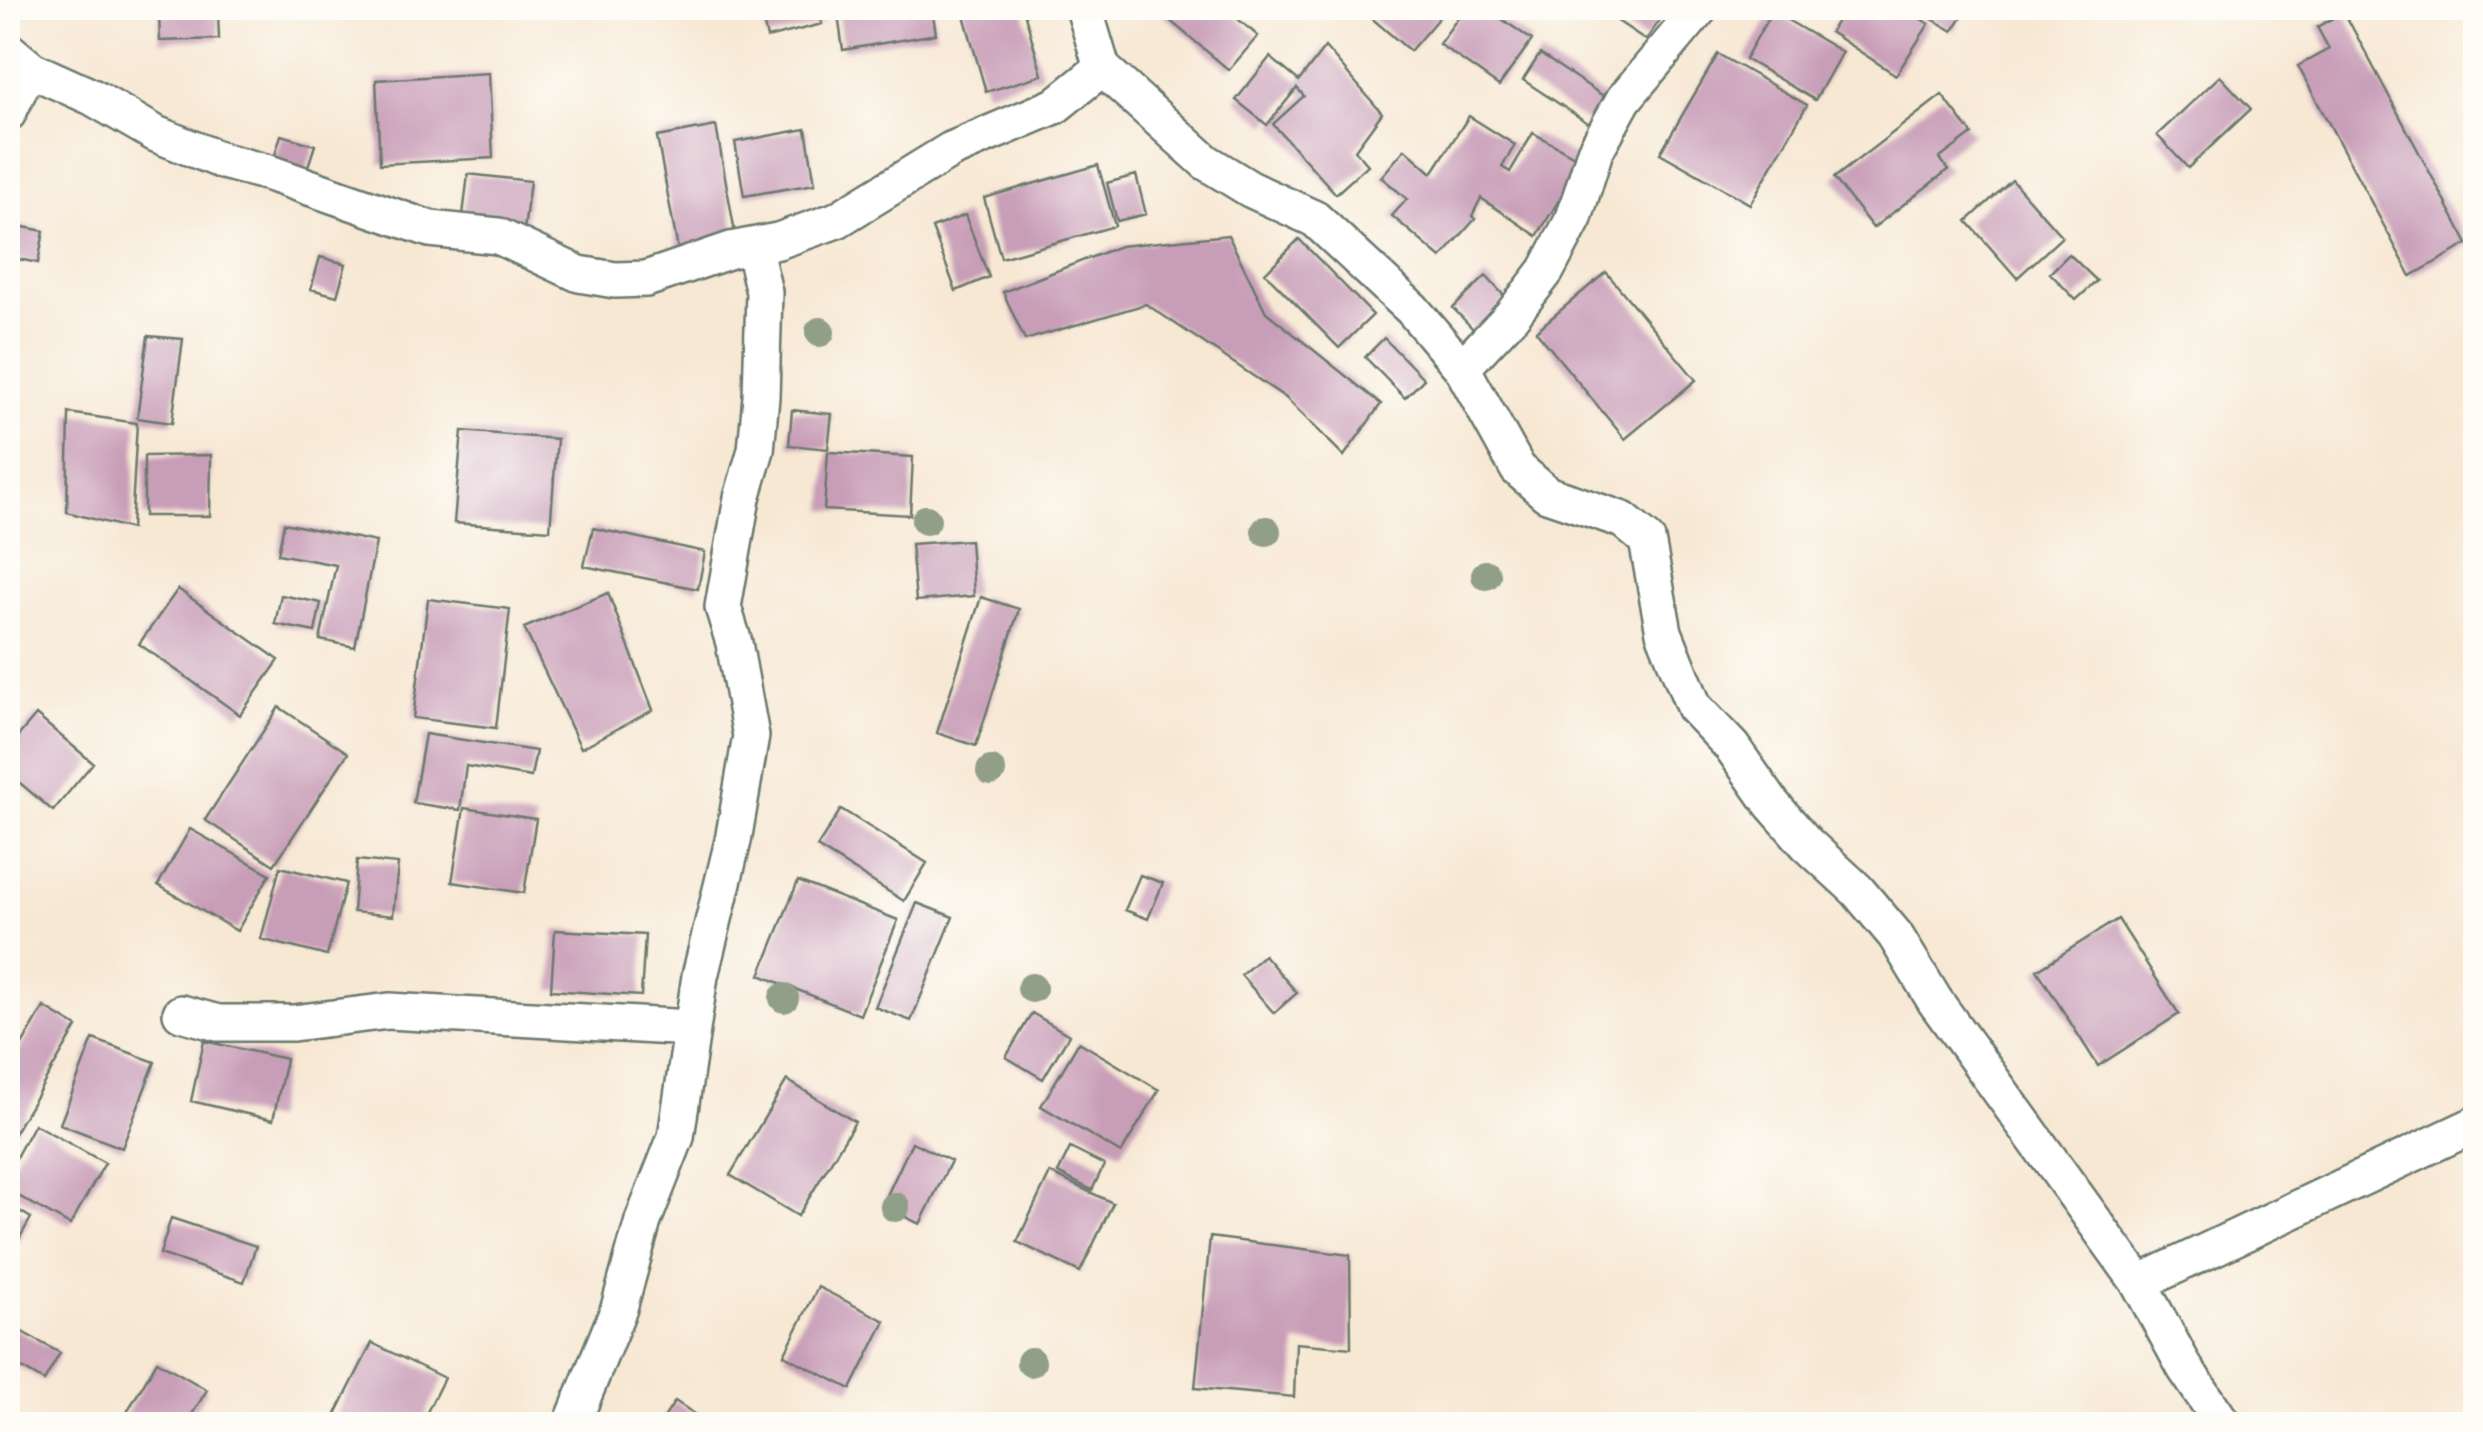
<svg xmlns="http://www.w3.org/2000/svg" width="2483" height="1432" font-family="'Patrick Hand',sans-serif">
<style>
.building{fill:#c89db7}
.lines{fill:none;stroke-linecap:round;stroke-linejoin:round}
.minor-casing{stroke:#6b796c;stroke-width:40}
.minor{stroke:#fff;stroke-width:35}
.tree{fill:#919f88}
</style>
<rect width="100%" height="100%" fill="#fdfcf7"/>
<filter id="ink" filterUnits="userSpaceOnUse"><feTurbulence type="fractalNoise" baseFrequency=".01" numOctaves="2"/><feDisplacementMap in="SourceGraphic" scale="20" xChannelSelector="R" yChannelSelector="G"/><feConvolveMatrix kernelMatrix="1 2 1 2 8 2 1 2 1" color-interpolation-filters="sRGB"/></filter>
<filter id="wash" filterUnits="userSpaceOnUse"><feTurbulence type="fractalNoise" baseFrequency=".0048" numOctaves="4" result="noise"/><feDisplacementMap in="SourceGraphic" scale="40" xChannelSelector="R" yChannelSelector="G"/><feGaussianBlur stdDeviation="2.25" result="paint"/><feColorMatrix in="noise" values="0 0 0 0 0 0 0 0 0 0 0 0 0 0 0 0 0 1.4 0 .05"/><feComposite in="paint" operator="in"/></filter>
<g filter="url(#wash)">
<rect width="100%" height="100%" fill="#f7e8d4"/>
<g id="blocks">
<!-- building -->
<path class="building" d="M760,8H818L822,24L767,38Z
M837,8H932L936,34L843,50Z
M962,8H1023L1042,75L986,92Z
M1155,8H1225L1258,36L1229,70Z
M1374,8H1447L1410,51L1368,15Z
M1465,8H1486L1532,40L1499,86L1439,44Z
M1598,8H1668L1646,40Z
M1845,8H1904L1929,24L1896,75L1830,32Z
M1913,8H1967L1953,31Z
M1772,11L1842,52L1815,100L1745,59Z
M218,12L219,39L160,41L159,14Z
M2344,12L2468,244L2411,276L2298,66L2329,49L2317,27Z
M1325,47L1382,113L1355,150L1368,165L1336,194L1273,124L1304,96L1297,88L1267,125L1236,100L1270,57L1299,81Z
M1540,54L1608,99L1591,125L1523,80Z
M1718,54L1807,105L1750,204L1660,153Z
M489,73L493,158L380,164L376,80Z
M2220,76L2251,109L2188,168L2157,135Z
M1942,95L1972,134L1940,158L1948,170L1873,228L1834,178Z
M1469,116L1515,145L1502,167L1510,172L1533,133L1583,161L1537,236L1481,198L1472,216L1475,219L1441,258L1392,216L1407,199L1381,177L1405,149L1432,173Z
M716,126L737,244L679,255L657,137Z
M806,129L815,184L744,196L735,142Z
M281,135L315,145L302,185L269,175Z
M1098,165L1115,226L1001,258L984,198Z
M468,174L530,181L523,239L461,232Z
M1136,175L1146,214L1117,221L1107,183Z
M2012,180L2062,237L2017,278L1967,221Z
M965,215L989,277L956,291L932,228Z
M8,224L44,231L38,263L8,257Z
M1228,235L1266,312L1381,404L1344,456L1286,398L1146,304L1025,340L1003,292L1120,246Z
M1299,239L1373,315L1339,348L1265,273Z
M2069,254L2097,281L2076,300L2050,273Z
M320,257L346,264L337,296L311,289Z
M1606,272L1696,380L1625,439L1536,331Z
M1486,276L1507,299L1475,331L1453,308Z
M148,336L183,339L172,423L137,418Z
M1384,338L1424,379L1405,398L1365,357Z
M792,410L832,414L828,449L789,445Z
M69,413L137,423L131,529L67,512Z
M462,431L557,439L550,530L454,523Z
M828,452L913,457L910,515L824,510Z
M211,455L210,516H144V456Z
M284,523L376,542L355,647L320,640L336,565L278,554Z
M593,528L705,552L698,589L584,566Z
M970,540L974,596L916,601L911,544Z
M178,589L279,660L240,715L139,644Z
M608,593L653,710L581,748L524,628Z
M281,595L321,603L315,632L275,624Z
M981,597L1019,609L976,746L937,733Z
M428,599L510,609L496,728L413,718Z
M279,707L348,753L274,865L205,820Z
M36,715L93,763L53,811L8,773V748Z
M425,734L536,751L531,777L466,766L460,810L413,803Z
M464,808L536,819L524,893L452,882Z
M841,809L927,863L904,901L817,847Z
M190,829L270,874L237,931L158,885Z
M357,860L398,864L393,916L353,912Z
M280,867L346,883L327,956L261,939Z
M1140,875L1163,883L1148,919L1125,910Z
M798,881L898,920L860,1015L760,975Z
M917,903L953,917L911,1021L875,1007Z
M2118,919L2179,1014L2098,1066L2037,970Z
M555,930L645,935L641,996L551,990Z
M1264,955L1297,993L1274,1013L1241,975Z
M44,1007L77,1027L8,1144V1069Z
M1032,1013L1069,1035L1043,1079L1006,1057Z
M93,1039L155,1062L122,1148L60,1124Z
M204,1041L286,1059L273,1120L191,1101Z
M1079,1042L1159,1090L1121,1153L1041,1106Z
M787,1080L855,1122L798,1216L730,1175Z
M34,1124L105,1163L70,1225L8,1190V1172Z
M912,1142L951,1161L920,1224L882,1206Z
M1070,1148L1104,1165L1092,1190L1058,1173Z
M1050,1173L1113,1203L1080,1272L1017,1242Z
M8,1204L31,1218L8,1258Z
M171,1218L256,1246L244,1282L160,1254Z
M1210,1237L1350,1255L1351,1348L1296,1343L1294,1397L1195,1388Z
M818,1287L885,1321L851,1389L784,1355Z
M15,1328L60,1353L44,1381L8,1360V1342Z
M372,1343L444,1378L421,1424H331Z
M157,1361L207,1390L186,1424H120Z
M675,1401L710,1424H660Z"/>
</g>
</g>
<g filter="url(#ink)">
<use href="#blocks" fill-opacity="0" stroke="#6b796c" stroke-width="2.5"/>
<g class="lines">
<defs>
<path id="minor" d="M1084,8L1102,68L1206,162L1250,189L1315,219L1412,309L1462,368L1518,469L1547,494L1623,520L1647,540L1664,632L1694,707L1732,747L1772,804L1807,844L1857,890L1895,935L1935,1001L2139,1283L2185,1368L2223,1424
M8,50L32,70L92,97L156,134L223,161L269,173L430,229L498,236L579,274L615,280L646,279L731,250L778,241L837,220L951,150L1055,106L1102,68
M8,113L29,68
M1462,368L1512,315L1546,271L1574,218L1595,151L1624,99L1700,8
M181,1013L218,1023H293L389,1011L691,1028
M2139,1283L2476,1124
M572,1424L619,1308L643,1221L676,1137L700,976L733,841L751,736L734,643L723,607L742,498L756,450L761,397L764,292L753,246"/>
</defs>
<!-- minor casing -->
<use href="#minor" class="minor-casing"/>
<!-- minor -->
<use href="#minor" class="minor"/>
</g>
<!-- trees -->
<g class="tree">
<circle cx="820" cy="332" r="15"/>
<circle cx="926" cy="520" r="15"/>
<circle cx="1266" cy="531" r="15"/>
<circle cx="1486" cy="575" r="15"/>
<circle cx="991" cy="771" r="15"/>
<circle cx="1032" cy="988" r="15"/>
<circle cx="784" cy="998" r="15"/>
<circle cx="895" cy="1207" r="15"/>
<circle cx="1031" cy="1362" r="15"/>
</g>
</g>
<!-- margin -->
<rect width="2483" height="1432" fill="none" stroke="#fdfcf7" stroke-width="40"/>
</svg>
